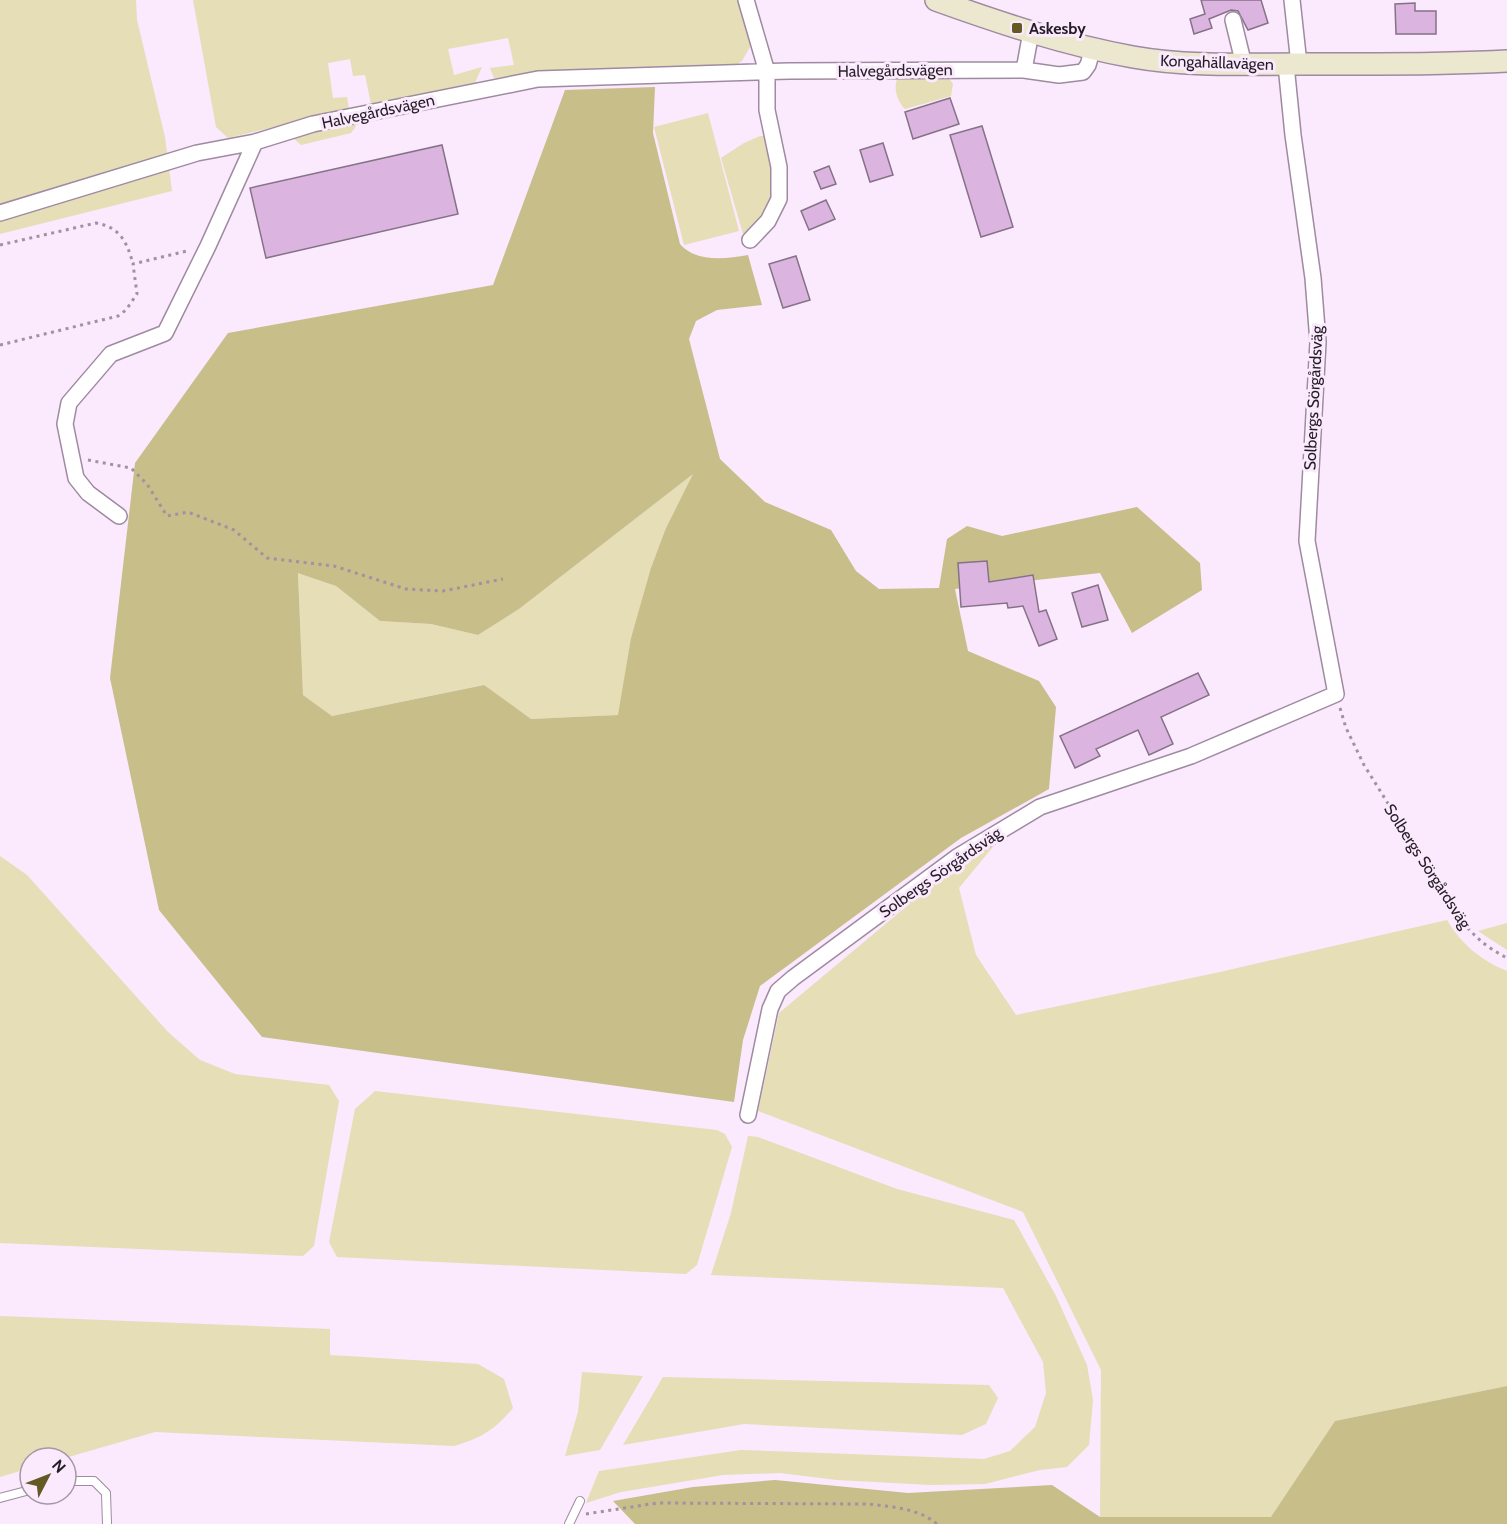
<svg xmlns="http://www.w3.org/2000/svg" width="1507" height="1524" font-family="Cabin,sans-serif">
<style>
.green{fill:#e5deb6}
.forest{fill:#c7be8a;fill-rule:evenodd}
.building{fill:#dbb5df;stroke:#857287;stroke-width:1.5}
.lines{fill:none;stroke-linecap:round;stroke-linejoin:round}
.lane-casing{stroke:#9f8aa1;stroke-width:10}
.street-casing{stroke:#9f8aa1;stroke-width:18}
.secondary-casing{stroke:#9f8aa1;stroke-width:24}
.path{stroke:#a092a1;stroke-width:3;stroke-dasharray:3 4.5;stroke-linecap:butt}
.lane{stroke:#fff;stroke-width:8}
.street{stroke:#fff;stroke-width:15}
.secondary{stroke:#ece8d0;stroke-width:21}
.poi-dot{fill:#625925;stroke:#fbe9fd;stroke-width:2}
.labels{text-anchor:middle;stroke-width:6;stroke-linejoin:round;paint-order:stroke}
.poi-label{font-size:16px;font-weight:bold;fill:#251d25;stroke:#fbe9fd;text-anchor:start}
.street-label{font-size:16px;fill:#251d25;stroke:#fbe9fd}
</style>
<rect width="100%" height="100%" fill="#fbe9fd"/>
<!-- green -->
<path class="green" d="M0,0H136L137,20L165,137L172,191L0,234Z
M193,0H738L750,37V47L742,61L730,68L681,66L494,78L490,68L514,65L508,38L448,49L454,75L482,67L474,85L371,104L365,75L353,76L350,59L328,63L333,98L347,97L349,109L228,138L216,127Z
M946,74L953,84L951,96L905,109C897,101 892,86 899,76Z
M708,113L739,231L684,245L654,127Z
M354,122L356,126L351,133L301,145L293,138L294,135Z
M760,136H766C774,174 786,211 743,234L721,158L744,143Z
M694,473L666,528L631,638L619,715L531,719L483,685L332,716L303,695L298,572L336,586L380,621L431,624L478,635L519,609Z
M997,842L959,888L976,955L1016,1015L1220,972L1447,920C1461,944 1480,960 1507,971V1386L1335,1421L1272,1517H1100L1101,1370L1023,1212L758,1111L779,1013L950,870Z
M0,856L27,875L168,1032L200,1060L235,1074L329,1085L339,1101L314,1246L303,1256L0,1243Z
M1507,923V950L1478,931Z
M375,1091L717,1130L725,1134L732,1147L697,1265L686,1274L337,1257L329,1242L355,1109Z
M748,1136L758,1137L897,1189L1014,1220L1056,1296L1087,1365L1093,1400L1089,1445L1067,1467L1040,1470L985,1484L931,1485L837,1480L780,1473L723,1475L621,1492L586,1503L599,1471L741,1450L984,1459L1010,1451L1035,1427L1046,1393L1043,1362L1003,1288L711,1275L731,1213Z
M0,1316L330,1329V1355L478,1364L504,1379L513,1408C496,1429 480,1439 454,1446L155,1432L65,1458H30V1468L0,1477Z
M582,1372L643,1376L600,1450L565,1456L578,1412Z
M663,1377L989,1385L998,1398L986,1424L962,1435L744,1424L623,1445Z"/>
<!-- forest -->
<path class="forest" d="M655,87L653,133L680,244C697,263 725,259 748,255L762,305L717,310L696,321L689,339L720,459L765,502L831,530L856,571L879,589L939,588L947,539L967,526L1002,536L1137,507L1200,563L1202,590L1132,633L1100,573L955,589L968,651L1039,681L1056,707L1049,789L961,838L760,986L743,1040L734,1102L262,1037L159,910L110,678L135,463L228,333L493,285L565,90ZM693,474L666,528L651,568L631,638L618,715L531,719L484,685L332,716L303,695L298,573L336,586L380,621L431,624L478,635L519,609Z
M1507,1386V1524H635L613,1501L693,1487L775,1480L908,1493L1052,1485L1100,1517H1271L1335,1421Z"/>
<!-- building -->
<path class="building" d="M1201,0H1261L1268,23L1248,30L1238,11L1231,10L1209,19L1212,28L1194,34L1190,19L1205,14Z
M1415,3V11H1436V34H1396L1395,4Z
M950,98L959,124L913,139L905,112Z
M982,126L1013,227L981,237L950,135Z
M883,143L893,175L870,182L860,150Z
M442,145L458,214L266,258L250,188Z
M829,166L836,184L821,189L814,172Z
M826,200L835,219L809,230L801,211Z
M796,256L810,300L783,308L769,264Z
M987,561L989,582L1033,575L1039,612L1046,610L1057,639L1039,646L1023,606L1008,608L1007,603L961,607L958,563Z
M1098,585L1108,620L1082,627L1072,593Z
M1198,673L1209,695L1161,717L1173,744L1149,755L1138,730L1096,749L1100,756L1075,768L1060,736Z"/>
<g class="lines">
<defs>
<path id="lane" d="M66,1481H94L106,1493L107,1524
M0,1498L30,1490
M569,1524L580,1501"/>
<path id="street" d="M746,0L767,72V110L779,167V199L768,221L750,240
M1292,0L1299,64
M1233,20L1244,65
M1031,32L1024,70L1059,75L1083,72L1088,65L1093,48
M0,213L197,153L255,142L313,124L538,79L789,71L1024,70
M119,516L88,493L76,478L65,424L69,403L111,354L165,333L208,246L255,142
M748,1115L770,1009L778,991L793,978L957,857L1040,807L1191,756L1336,694L1307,541L1318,342L1313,278L1293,135L1286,65"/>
<path id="secondary" d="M936,0C1000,23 1066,45 1133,57C1189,67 1246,64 1302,64C1370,64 1438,65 1507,61"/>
</defs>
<!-- lane casing -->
<use href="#lane" class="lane-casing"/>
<!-- street casing -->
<use href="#street" class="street-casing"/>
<!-- secondary casing -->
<use href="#secondary" class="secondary-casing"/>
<!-- path -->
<path class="path" d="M0,245L96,223C120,227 127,242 133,264
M0,345L118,316L126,310L137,294L133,264L187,251
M88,460L131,468L147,484L167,516L188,512L234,530L267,558L334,566L406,589L443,591L503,579
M1340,708L1346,728L1364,765L1457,914C1471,934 1484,946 1507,958
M586,1514L657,1503L869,1504C892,1507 918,1508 937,1524"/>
<!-- lane -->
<use href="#lane" class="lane"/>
<!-- street -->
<use href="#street" class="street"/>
<!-- secondary -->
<use href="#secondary" class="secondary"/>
</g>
<!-- markers -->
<rect class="poi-dot" x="1011" y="22" width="12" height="12" rx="3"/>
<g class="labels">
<!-- poi labels -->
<g class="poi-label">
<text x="1029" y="34">Askesby</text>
</g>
<!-- street labels -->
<g class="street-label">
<text transform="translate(1217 62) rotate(2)" y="6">Kongahällavägen</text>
<text transform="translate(895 70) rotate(-1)" y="6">Halvegårdsvägen</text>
<text transform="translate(378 111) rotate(-12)" y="6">Halvegårdsvägen</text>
<text transform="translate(1313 398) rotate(-87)" y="6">Solbergs Sörgårdsväg</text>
<text transform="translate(1428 866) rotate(57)" y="6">Solbergs Sörgårdsväg</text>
<text transform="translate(940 872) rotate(-35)" y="6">Solbergs Sörgårdsväg</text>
</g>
</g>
<!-- north arrow -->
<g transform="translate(48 1476) rotate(48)"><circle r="28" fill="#fbe9fd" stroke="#a597a7" stroke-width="1.5"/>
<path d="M0-4.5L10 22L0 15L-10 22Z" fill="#625925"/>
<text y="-9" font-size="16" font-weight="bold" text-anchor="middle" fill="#251d25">N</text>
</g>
</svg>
